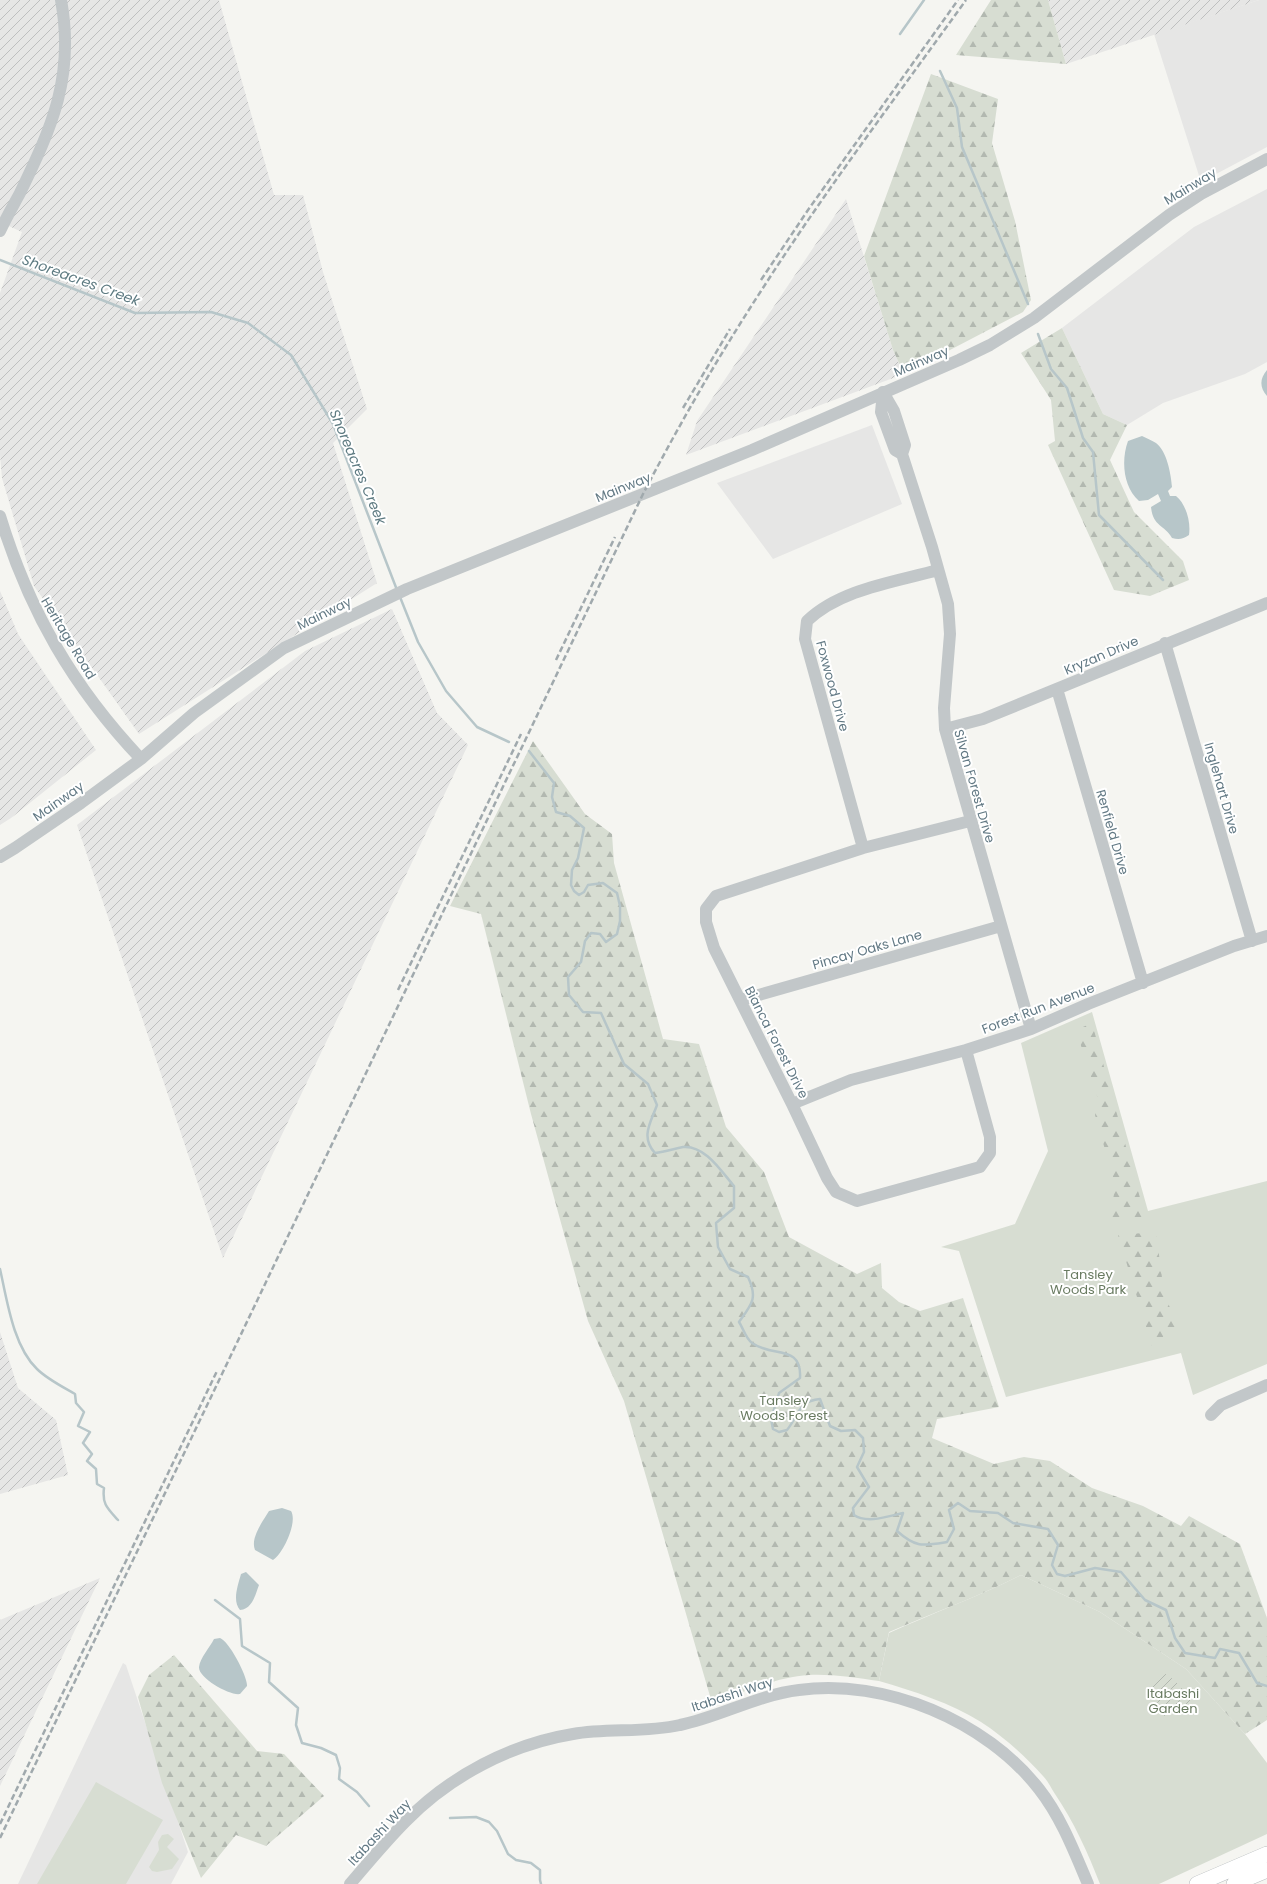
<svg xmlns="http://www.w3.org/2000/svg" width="1267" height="1884" font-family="Poppins,sans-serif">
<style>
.built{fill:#e6e6e5}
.industrial{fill:url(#industrial-furrows)}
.green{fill:#d7ddd2}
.forest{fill:url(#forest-firs)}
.garden{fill:url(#garden-furrows)}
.water{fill:#b7c6c9}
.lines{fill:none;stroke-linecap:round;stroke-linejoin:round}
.stream{stroke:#b7c6c9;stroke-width:2.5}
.major-casing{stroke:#b5babd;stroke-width:16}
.minor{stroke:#c2c7c9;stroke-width:12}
.major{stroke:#fff;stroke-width:15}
.rail{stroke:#a0a9ad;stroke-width:2.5;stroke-dasharray:6 3;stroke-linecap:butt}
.labels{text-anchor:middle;stroke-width:4;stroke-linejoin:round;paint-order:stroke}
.street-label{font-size:13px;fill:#627984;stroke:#fff}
.park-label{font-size:13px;fill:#697b61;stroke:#fff}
.water-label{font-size:14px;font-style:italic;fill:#5e7b82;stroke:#fff}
</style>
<defs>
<pattern id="industrial-furrows" width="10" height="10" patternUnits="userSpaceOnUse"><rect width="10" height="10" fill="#e6e6e5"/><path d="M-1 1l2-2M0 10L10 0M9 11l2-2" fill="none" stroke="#bebfbf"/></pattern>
<pattern id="forest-firs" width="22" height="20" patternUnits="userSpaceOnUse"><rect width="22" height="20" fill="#d7ddd2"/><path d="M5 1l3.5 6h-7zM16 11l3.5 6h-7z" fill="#b2b8b0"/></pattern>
<pattern id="garden-furrows" width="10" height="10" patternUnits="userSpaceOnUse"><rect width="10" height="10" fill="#d7ddd2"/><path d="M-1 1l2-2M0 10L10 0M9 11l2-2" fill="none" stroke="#b2b8b0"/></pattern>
</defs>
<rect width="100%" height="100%" fill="#f5f5f1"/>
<!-- built -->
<path class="built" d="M1259,0H1267V147L1201,182L1154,34Z
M1267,189V362L1245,374L1163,403L1127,425L1103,414L1062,328L1194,227Z
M872,425L902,504L773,559L717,483Z
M123,1663L126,1665L188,1852L171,1884H18Z"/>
<!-- industrial -->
<path class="industrial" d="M0,0H219L274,195H303L323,272L367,409L333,443L377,583L139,734L34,586L2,478L0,455V293L22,232L0,222Z
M1048,0H1259L1066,64Z
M846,199L893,350L904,374L686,455L697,421Z
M0,591L18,634L96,750L11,818L0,825Z
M392,609L437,713L468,745L223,1258L77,825L305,651Z
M0,1332L18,1388L56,1420L68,1475L0,1494Z
M100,1578L0,1786V1620Z"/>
<!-- green -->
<path class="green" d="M1092,1012L1148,1211L1267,1181V1364L1193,1395L1181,1353L1006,1397L959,1251L941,1247L1015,1224L1048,1151L1021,1043Z
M1021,1575L1100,1612L1186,1669L1245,1734L1267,1763V1834L1159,1884H1100C1088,1853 1074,1822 1055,1794C1051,1788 1048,1781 1043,1776C1025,1756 1004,1737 981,1722C951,1703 913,1691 879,1681L889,1633C933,1613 978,1597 1021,1575Z
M96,1782L163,1820L126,1884H37Z
M168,1834L174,1839L167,1847L179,1859L172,1869L157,1872L152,1871L149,1867L159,1850L158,1842L162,1835Z"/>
<!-- forest -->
<path class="forest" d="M991,0H1048L1066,64L956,55Z
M931,74L998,99L992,143L1015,221L1031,300L1023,312L904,374L893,350L864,256Z
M1062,328L1103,414L1127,425L1110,460L1134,512L1183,561L1189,580L1150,596L1114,590L1048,445L1055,441L1051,400L1021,353Z
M533,741L585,814L612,834L614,863L663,1039L699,1044L726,1127L764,1172L789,1237L857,1274L881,1263L882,1288L899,1302L920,1311L963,1298L999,1407L937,1419L932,1438L994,1464L1024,1457L1050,1461L1092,1488L1143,1506L1181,1526L1189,1516L1240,1544L1267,1618V1720L1245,1734L1186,1669L1100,1612L1021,1575C978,1597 933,1613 889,1632L879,1681C856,1678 833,1674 809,1675C777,1677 743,1692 712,1703L624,1401L588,1321L531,1114L481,914L450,906Z
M1092,1023L1145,1216L1130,1220L1111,1218L1115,1184L1095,1115L1099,1102L1076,1030Z
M1156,1232L1164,1293L1177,1325L1152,1346L1118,1235Z
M174,1655L257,1751L284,1754L324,1796L266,1846L236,1835L201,1878L162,1783L138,1697L149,1675Z"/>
<!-- garden -->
<path class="garden" d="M1162,1673C1172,1674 1187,1695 1193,1702V1705C1185,1711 1175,1715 1165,1717L1158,1703L1146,1693L1158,1676Z"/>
<!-- water -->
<path class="water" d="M1267,370V396C1259,387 1260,378 1267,370Z
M1142,436C1147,438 1152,441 1156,443C1167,451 1171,474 1172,487L1168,491L1170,496H1176C1186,504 1191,522 1189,535C1183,539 1179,540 1172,538C1164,524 1153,527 1151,507L1161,501L1158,494L1148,500L1139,501C1123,487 1121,460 1128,441Z
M282,1508L291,1511C298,1522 283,1554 273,1560L255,1550C250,1538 263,1521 269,1511Z
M246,1572L259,1585C255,1596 252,1609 240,1610C232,1601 238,1585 241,1574Z
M220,1638C229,1641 248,1677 247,1686L240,1694C230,1696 198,1678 199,1667C200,1658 210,1647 214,1639Z"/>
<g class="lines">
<!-- stream -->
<path class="stream" d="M900,34L924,0
M940,71L957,108L962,147L1028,304
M0,260L135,313L211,312L248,323L291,355L333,424L397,590
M1038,334L1051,369L1067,388L1083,438L1093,452L1099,515L1163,580
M400,597L418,642L446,691L477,727L509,742
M529,751L554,783L552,797L556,812L570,816L584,828L578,858L572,870L571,885L574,891L579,895L584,892L588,885L603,883L617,893L620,906V921L617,934L606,942L600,934L591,933L585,941L581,962L568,977L569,995L583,1012L601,1013L624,1064L648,1084L657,1105C651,1122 640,1137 655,1153C665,1152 673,1149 683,1147C705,1145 721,1171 734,1186V1208L716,1223L718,1247L730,1269L748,1277C758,1298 752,1304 739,1322C743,1328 746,1339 752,1343C773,1358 802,1344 800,1378L779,1393L771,1419L773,1429L779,1432L787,1430C799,1415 798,1401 820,1399L830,1426L841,1431L855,1430L863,1438L864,1452L857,1467L869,1487L853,1508L854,1515C867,1524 889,1516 903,1513L897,1531C916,1548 923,1546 947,1542L954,1529L949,1510L958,1503L970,1511L998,1513L1013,1523L1048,1529L1058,1545L1052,1565L1057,1574L1065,1576L1095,1568L1121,1572L1145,1600L1166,1610L1175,1638L1185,1653L1215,1658L1220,1649L1239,1653L1257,1683L1267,1686
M0,1269C7,1300 13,1346 37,1369C47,1379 63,1387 75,1394L76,1403L84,1412L78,1426L90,1432L83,1443L92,1454L87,1461L96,1469L97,1484L104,1488C102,1504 107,1508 118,1520
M215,1600L240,1619L242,1646L270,1663L269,1682L298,1708L296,1725L302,1743L321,1748L336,1755L340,1768L339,1779L357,1792L369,1806
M450,1818L476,1817L489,1822L497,1831L508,1854L516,1860L531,1863L540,1870V1880L541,1884"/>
<defs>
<path id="major" d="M1197,1884L1267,1854
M1234,1884L1267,1870"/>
</defs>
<!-- major casing -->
<use href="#major" class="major-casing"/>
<!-- minor -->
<path class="minor" d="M0,231C6,218 13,206 20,193C52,127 75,76 61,0
M883,392L881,412L895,450L902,454L932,547L948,604L950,634L944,708L945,729L1031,1029
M883,392L894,411L905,445L902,454
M0,516C29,611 73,687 141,759
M1165,643L1252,941
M1057,689L1143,983
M945,729L983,719L1267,603
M863,848L805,639L807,621C840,589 895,582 938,570
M0,857L15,848L81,803L141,759L194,713L284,648L407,589L752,450L959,360L990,345L1034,318L1169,215L1201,194L1267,159
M741,1000L1001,926
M966,1050L990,1137V1153L980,1167L857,1201L836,1192L827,1178L792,1104L714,948L706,922V909L716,896L863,848L970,821
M792,1104L851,1080L966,1050L1031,1029L1088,1004L1234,946L1267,936
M1211,1415L1221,1405L1267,1385
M350,1884C368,1863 386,1841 406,1821C450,1776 511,1744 573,1734C608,1728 645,1733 680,1725C720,1717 757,1695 799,1690C885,1678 986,1721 1039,1789C1061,1817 1074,1851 1088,1884"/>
<!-- major -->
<use href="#major" class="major"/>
<!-- rail -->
<path class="rail" d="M761,280L808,210L958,0
M683,408L730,329
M556,660L615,537
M398,990L521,734
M0,1824L217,1371
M0,1838L643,494C679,425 718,357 761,291C825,191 897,96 966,0"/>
</g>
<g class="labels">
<!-- street labels -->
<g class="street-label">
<text transform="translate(1190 186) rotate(-31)" y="5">Mainway</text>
<text transform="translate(921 361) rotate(-23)" y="5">Mainway</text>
<text transform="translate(623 487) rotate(-22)" y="5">Mainway</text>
<text transform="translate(324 613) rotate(-26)" y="5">Mainway</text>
<text transform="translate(69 638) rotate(59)" y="5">Heritage Road</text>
<text transform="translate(1101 655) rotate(-23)" y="5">Kryzan Drive</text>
<text transform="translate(833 686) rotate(75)" y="5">Foxwood Drive</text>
<text transform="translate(975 786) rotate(74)" y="5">Silvan Forest Drive</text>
<text transform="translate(1222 788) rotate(74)" y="5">Inglehart Drive</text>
<text transform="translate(58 801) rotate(-35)" y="5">Mainway</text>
<text transform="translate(1113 832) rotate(74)" y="5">Renfield Drive</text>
<text transform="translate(867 949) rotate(-16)" y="5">Pincay Oaks Lane</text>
<text transform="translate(1038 1008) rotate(-21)" y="5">Forest Run Avenue</text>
<text transform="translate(777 1042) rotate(63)" y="5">Bianca Forest Drive</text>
<text transform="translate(732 1694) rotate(-18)" y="5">Itabashi Way</text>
<text transform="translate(379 1832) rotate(-47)" y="5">Itabashi Way</text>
</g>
<!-- park labels -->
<g class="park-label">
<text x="1088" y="1279">Tansley<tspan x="1088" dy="15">Woods Park</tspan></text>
<text x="784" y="1405">Tansley<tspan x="784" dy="15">Woods Forest</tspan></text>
<text x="1173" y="1698">Itabashi<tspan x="1173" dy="15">Garden</tspan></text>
</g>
<!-- water labels -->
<g class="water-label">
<text transform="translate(81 280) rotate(20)" y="5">Shoreacres Creek</text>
<text transform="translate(358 467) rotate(67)" y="5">Shoreacres Creek</text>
</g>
</g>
</svg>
